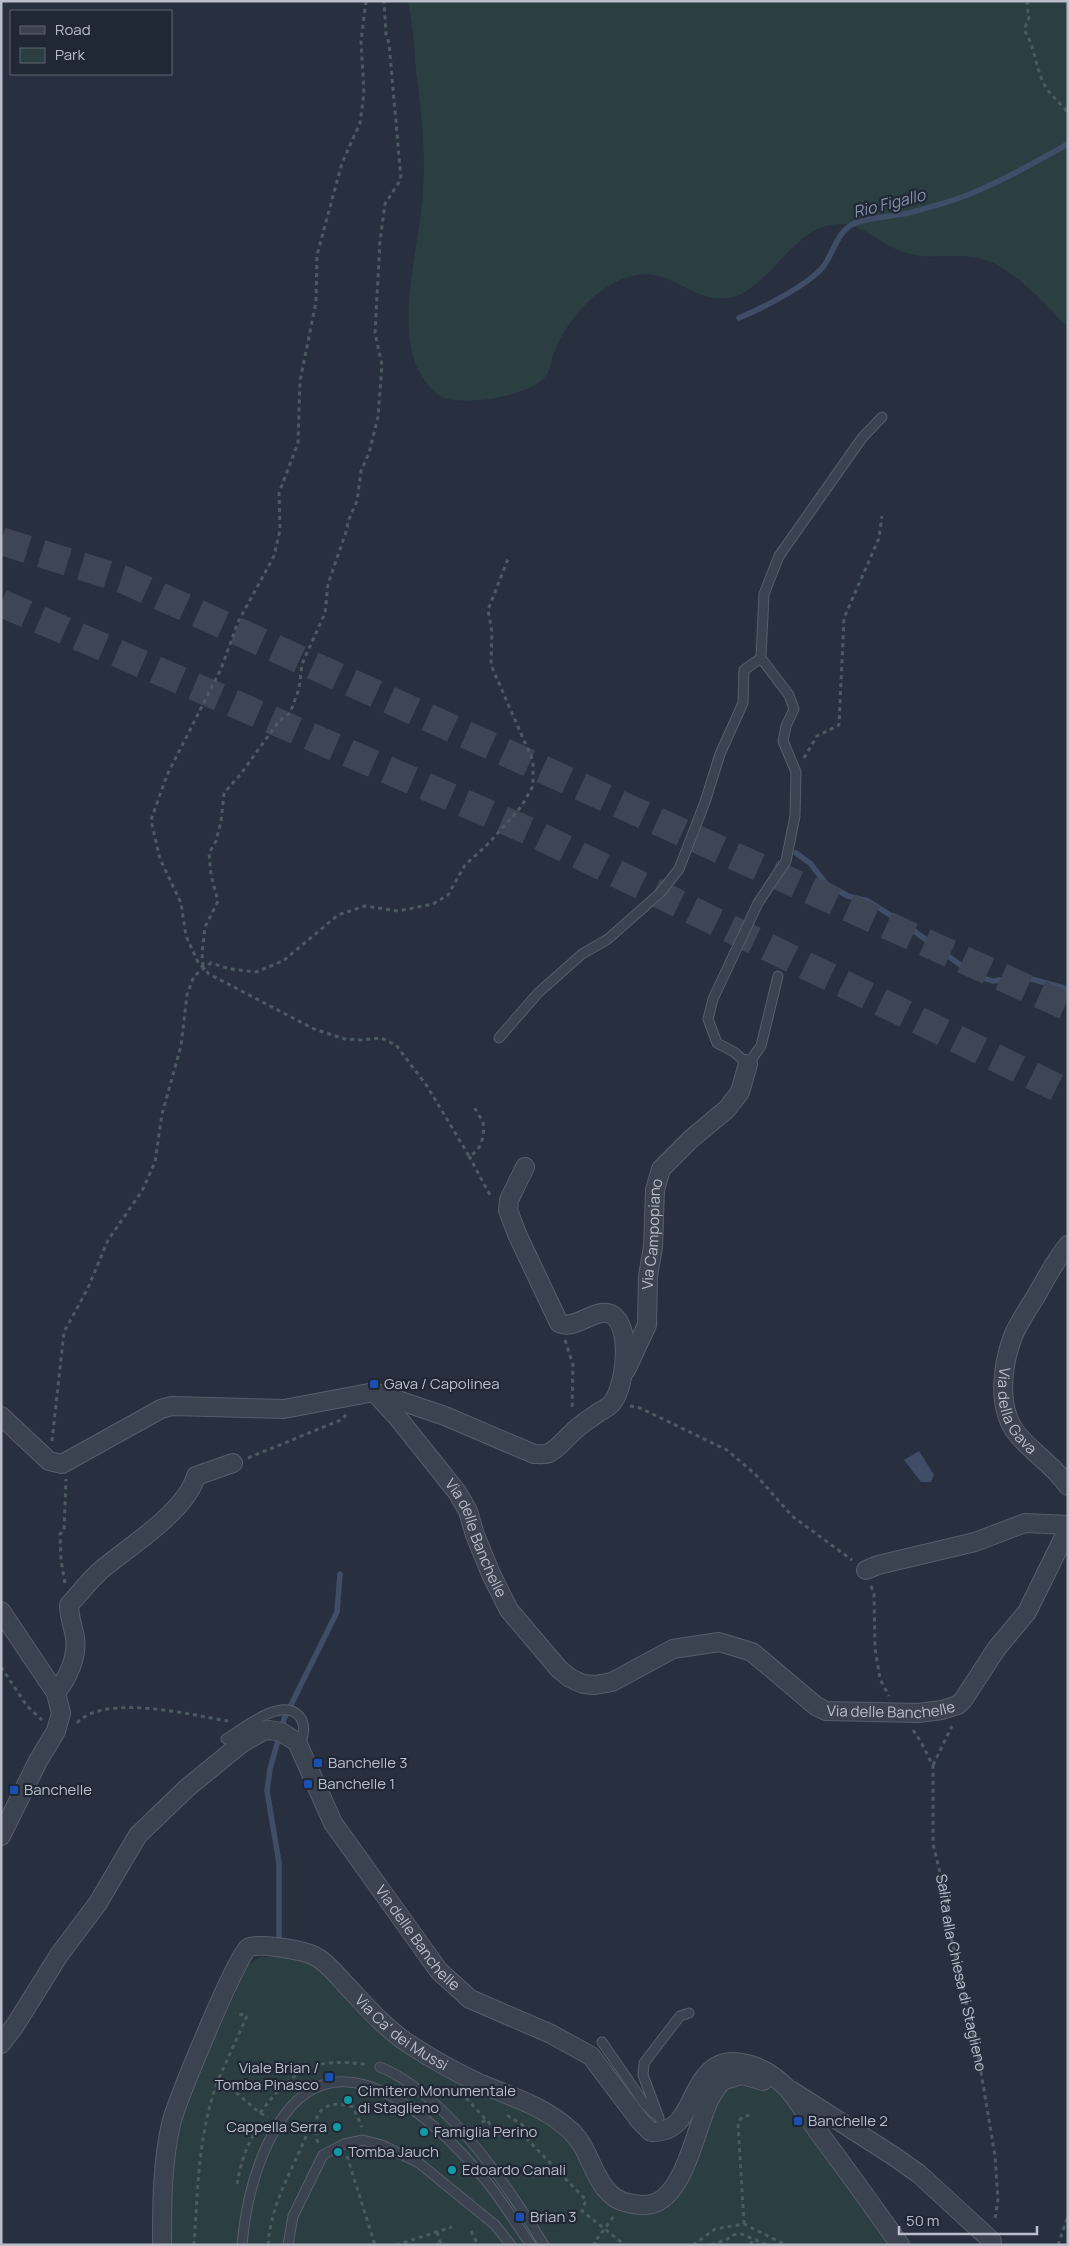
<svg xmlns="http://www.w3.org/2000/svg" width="1069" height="2246" font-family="Manrope,sans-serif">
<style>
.green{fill:#2b3e42}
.water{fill:#404d67}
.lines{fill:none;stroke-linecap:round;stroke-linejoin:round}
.stream{stroke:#404d67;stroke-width:5.5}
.highway-tunnel{stroke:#3e4555;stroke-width:28;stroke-dasharray:28 14;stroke-linecap:butt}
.lane-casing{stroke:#575e6a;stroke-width:11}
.street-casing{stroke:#575e6a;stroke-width:20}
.path{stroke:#4b5b60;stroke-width:3;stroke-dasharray:4 4;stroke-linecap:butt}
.lane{stroke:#3c4350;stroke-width:9}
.street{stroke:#3c4350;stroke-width:18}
.transit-dot{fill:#1a4fb4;stroke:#212835;stroke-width:2}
.culture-dot{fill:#0f9aa8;stroke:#212835;stroke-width:2}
.labels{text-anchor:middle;stroke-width:4.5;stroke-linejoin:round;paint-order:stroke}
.street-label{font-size:15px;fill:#b9beca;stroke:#212835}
.poi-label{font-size:15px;fill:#b9beca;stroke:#212835;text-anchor:start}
.water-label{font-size:16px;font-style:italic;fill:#8392af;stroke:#212835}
</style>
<rect width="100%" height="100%" fill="#283040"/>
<!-- green -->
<path class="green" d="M408,1H1068V324H1064C1043,302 1022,278 995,264C968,250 938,261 910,254C873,246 859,209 814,231C786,246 758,295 728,298C684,303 667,255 614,283C586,298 566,324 554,352C551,359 551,368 547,374C534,396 467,406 444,398C432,393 420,375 415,363C398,310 420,245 423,191C426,150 421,111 416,70C414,47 413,24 408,1Z
M260,1957H290L319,1966L381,2032L410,2056L534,2111L557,2126L623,2208L678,2190L724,2089L751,2085L778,2090L795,2106L894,2245H168L170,2180L177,2133L190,2093L248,1965Z"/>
<!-- water -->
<path class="water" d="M919,1451L934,1475L931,1482H921L904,1460Z"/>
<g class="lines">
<!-- stream -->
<path class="stream" d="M739,318C762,308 807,286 823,267C833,254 837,232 853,224C873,215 896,218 916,211C934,206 953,201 970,194C1004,180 1036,162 1068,144
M796,853L811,864L826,884L848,896L868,901L906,925L974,975L993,981L1024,977L1064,988L1068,992
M279,1940V1863L267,1791L270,1769L284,1719L337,1612L340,1574"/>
<!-- highway-tunnel -->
<path class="highway-tunnel" d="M1,541L122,579L1068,1007
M1,603L529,831L1068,1093"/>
<defs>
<path id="lane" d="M778,976L761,1046L748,1064L734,1052L717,1043L708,1019L713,999L758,903L786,861L795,816L796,772L783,741L786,726L794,709L789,695L761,658L764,594L779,556L862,438L882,417
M499,1038L538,993L582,954L608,939L660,893L679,869L705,802L720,754L743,703L744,670L761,658
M226,1739C243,1729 282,1696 299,1716C307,1725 303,1736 300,1746
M602,2042L644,2103L655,2114
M380,2067C446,2094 508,2186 544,2245
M659,2118L643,2075L644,2063L680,2016L689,2013
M242,2245C246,2201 256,2160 279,2123C340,2025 440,2125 487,2182C503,2202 516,2224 531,2245
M288,2245L293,2216L323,2155L344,2144L363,2140L382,2145L419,2163L495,2225L511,2245"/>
<g id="street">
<path id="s2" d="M1068,1245C1055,1261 1046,1278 1036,1296C1028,1309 1019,1322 1013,1336C1002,1366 996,1408 1018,1435C1033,1453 1054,1466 1068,1486"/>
<path id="s3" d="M626,1370L647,1325L648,1276L653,1247L655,1190L661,1169L691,1139L727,1109L740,1092L748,1064"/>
<path id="s4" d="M374,1392L398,1418L457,1492L468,1511L475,1535L491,1574L509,1610L559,1669L570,1678L583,1684L595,1685L612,1682L673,1649L719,1642L752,1652L816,1706L826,1711L918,1713L942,1710L958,1705L963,1700L997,1648L1027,1612L1063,1539L1068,1534"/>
<path d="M1,1416L49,1461L62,1464L161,1409L172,1406L284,1409L374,1392L445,1416L534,1454C539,1454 545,1455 549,1453C559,1448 564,1440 572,1433C579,1425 590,1419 599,1412C603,1410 609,1407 612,1403C625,1387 631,1335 616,1318C600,1301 577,1332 559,1323L517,1234L508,1210L509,1200L525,1167"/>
<path d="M866,1570L878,1565L975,1542L1025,1523L1068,1525"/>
<path d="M1,1611L56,1693L61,1713L56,1731L38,1761L1,1836"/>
<path d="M56,1693C68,1677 78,1658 75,1637C73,1627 69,1616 69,1605C79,1594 89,1581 100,1571C128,1547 186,1512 196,1476L233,1463"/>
<path id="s5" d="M1,2044L16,2024L59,1955L98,1903L138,1835L187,1788L242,1743L263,1731L269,1730L281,1732L297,1742L333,1823L439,1971L470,1999L551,2034L591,2056L640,2121L651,2132C689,2133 688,2093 708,2073C730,2050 767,2068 786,2087C796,2097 808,2118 817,2130C845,2168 873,2206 900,2245"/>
<path d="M792,2091L892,2155L919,2174L992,2241"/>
<path id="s6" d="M162,2245C162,2205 162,2164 171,2124C176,2103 236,1957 248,1948C257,1942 299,1950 310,1954C324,1959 336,1974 346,1985C366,2006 385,2028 409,2044C432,2059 457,2073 481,2084C512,2097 546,2107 571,2131C594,2152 594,2196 628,2203C636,2205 644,2206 652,2204C686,2195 696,2124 711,2097C714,2091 718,2086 722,2081L742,2075L763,2081"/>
</g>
</defs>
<!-- lane casing -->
<use href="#lane" class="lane-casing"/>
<!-- street casing -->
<use href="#street" class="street-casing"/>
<!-- path -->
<g class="path">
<path d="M366,1L361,41L364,93L360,123L342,163L317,255L316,302L300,381L298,443L279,493L280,530L274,556L238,622L221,669L167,775L151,820L160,859L181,903L186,936L198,962L209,974L314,1029L345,1039L361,1040L381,1038L396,1045L427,1086L469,1156C481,1151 485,1136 483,1123C482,1119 477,1113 475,1108"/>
<path d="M1027,1L1028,12L1030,15L1024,30C1035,46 1035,65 1043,82C1049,95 1059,101 1068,113"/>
<path d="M804,758L817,736L839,725L844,618L879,538L882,516"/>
<path d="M203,966L202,953L205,927L218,901L211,875L209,853L216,841L221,822L224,793L240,775L279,721L290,713L299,689L302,664L325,613L328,584L346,532L349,519L357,501L361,471L369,453L378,417L382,365L375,333L380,241L385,204L401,179L389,43L386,34L384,1"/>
<path d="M469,1156L491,1197"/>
<path d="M565,1340L573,1365L572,1410"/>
<path d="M630,1406L640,1408L727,1450L755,1474L792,1516L852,1560"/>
<path d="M52,1441L64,1332L88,1288L108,1240L142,1191L155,1162L162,1114L181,1046L187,995L194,976L211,963L230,969L256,972L283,961L338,915L365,906L398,911L433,904L448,895L465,865L489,843L521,807L533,786V761L491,665L492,632L488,610L508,559"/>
<path d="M248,1458L343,1419L346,1414"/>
<path d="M65,1583L61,1560L60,1534L64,1531L66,1479"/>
<path d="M871,1586L874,1594L875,1648L880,1679L889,1696"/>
<path d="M1,1667L27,1706L42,1720"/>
<path d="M77,1723C104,1693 192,1715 228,1721"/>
<path id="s1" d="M913,1730L921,1742L933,1766V1844L944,1889L949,1928L979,2060L995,2156L998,2199L995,2219"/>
<path d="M933,1765L952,1726"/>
<path d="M219,2078L247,2016L235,2013"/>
<path d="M466,2098L501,2136"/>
<path d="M260,2113C292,2070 314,2056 369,2065"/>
<path d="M507,2115L524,2126L528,2140L586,2200L582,2211L625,2245"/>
<path d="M476,2128L485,2120"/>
<path d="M318,2143C309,2115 323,2097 353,2107L362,2127"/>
<path d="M347,2156L375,2245"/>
<path d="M237,2184C241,2162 247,2142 261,2124"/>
<path d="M744,2224L738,2123L742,2117L750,2115"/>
<path d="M471,2231L478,2245"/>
<path d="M437,2232L441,2245"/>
<path d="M1,2242L2,2245"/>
<path d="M194,2245C198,2189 198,2131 219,2078L260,2113L268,2117"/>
<path d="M268,2245C272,2199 293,2170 309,2129L314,2122"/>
<path d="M396,2245L452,2227"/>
<path d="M435,2245L441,2243"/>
<path d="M597,2245L594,2243L614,2216"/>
<path d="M693,2245L715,2229L744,2224L786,2245"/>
<path d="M711,2245L728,2239L732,2235L741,2234L768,2245"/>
<path d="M751,2245L752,2238"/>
<path d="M1058,2245L1068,2216"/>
</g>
<!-- lane -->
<use href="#lane" class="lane"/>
<!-- street -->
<use href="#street" class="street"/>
</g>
<!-- markers -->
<g class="transit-dot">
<rect x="369" y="1379" width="10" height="10" rx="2.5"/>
<rect x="313" y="1758" width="10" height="10" rx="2.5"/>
<rect x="303" y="1779" width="10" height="10" rx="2.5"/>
<rect x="9" y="1785" width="10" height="10" rx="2.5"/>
<rect x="324" y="2072" width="10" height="10" rx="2.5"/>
<rect x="793" y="2116" width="10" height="10" rx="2.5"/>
<rect x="515" y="2212" width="10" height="10" rx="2.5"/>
</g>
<g class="culture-dot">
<circle cx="348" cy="2100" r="5"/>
<circle cx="337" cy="2127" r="5"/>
<circle cx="424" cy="2132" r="5"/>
<circle cx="338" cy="2152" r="5"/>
<circle cx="452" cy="2170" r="5"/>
</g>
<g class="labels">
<!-- street labels -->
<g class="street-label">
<text dy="5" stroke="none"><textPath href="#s3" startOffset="141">Via Campopiano</textPath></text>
<text dy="5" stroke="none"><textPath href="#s2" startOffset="186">Via della Gava</textPath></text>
<text dy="5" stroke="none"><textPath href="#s4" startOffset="180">Via delle Banchelle</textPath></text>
<text dy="5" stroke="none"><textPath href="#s4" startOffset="705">Via delle Banchelle</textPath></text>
<text dy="5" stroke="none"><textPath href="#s5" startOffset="682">Via delle Banchelle</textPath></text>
<text dy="5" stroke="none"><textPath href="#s1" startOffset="251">Salita alla Chiesa di Staglieno</textPath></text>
<text dy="5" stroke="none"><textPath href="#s6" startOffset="499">Via Ca' dei Mussi</textPath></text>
</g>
<!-- poi labels -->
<g class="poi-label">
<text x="384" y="1389">Gava / Capolinea</text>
<text x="328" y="1768">Banchelle 3</text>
<text x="318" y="1789">Banchelle 1</text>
<text x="24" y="1795">Banchelle</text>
<text x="319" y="2073" text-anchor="end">Viale Brian /<tspan x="319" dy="17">Tomba Pinasco</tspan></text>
<text x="358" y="2096">Cimitero Monumentale<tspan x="358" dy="17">di Staglieno</tspan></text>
<text x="808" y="2126">Banchelle 2</text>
<text x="327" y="2132" text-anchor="end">Cappella Serra</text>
<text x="434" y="2137">Famiglia Perino</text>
<text x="348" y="2157">Tomba Jauch</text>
<text x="462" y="2175">Edoardo Canali</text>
<text x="530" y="2222">Brian 3</text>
</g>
<!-- water labels -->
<g class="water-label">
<text transform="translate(889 203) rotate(-14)" y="6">Rio Figallo</text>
</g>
</g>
<!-- border -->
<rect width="1069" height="2246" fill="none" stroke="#b9beca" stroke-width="5"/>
<!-- legend -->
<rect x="10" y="10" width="162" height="65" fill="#212835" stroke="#5e6471"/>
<rect x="20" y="26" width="25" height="8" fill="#3c4350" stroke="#5e6471"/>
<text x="55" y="35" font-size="15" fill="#b9beca">Road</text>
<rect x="20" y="48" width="25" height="15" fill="#2b3e42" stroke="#5e6471"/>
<text x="55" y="60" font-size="15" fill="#b9beca">Park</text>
<!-- scale -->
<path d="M899 2226v8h138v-8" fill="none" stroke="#b9beca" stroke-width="2.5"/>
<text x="906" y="2226" font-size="15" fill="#b9beca" stroke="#212835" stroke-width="4" paint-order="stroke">50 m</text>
</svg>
